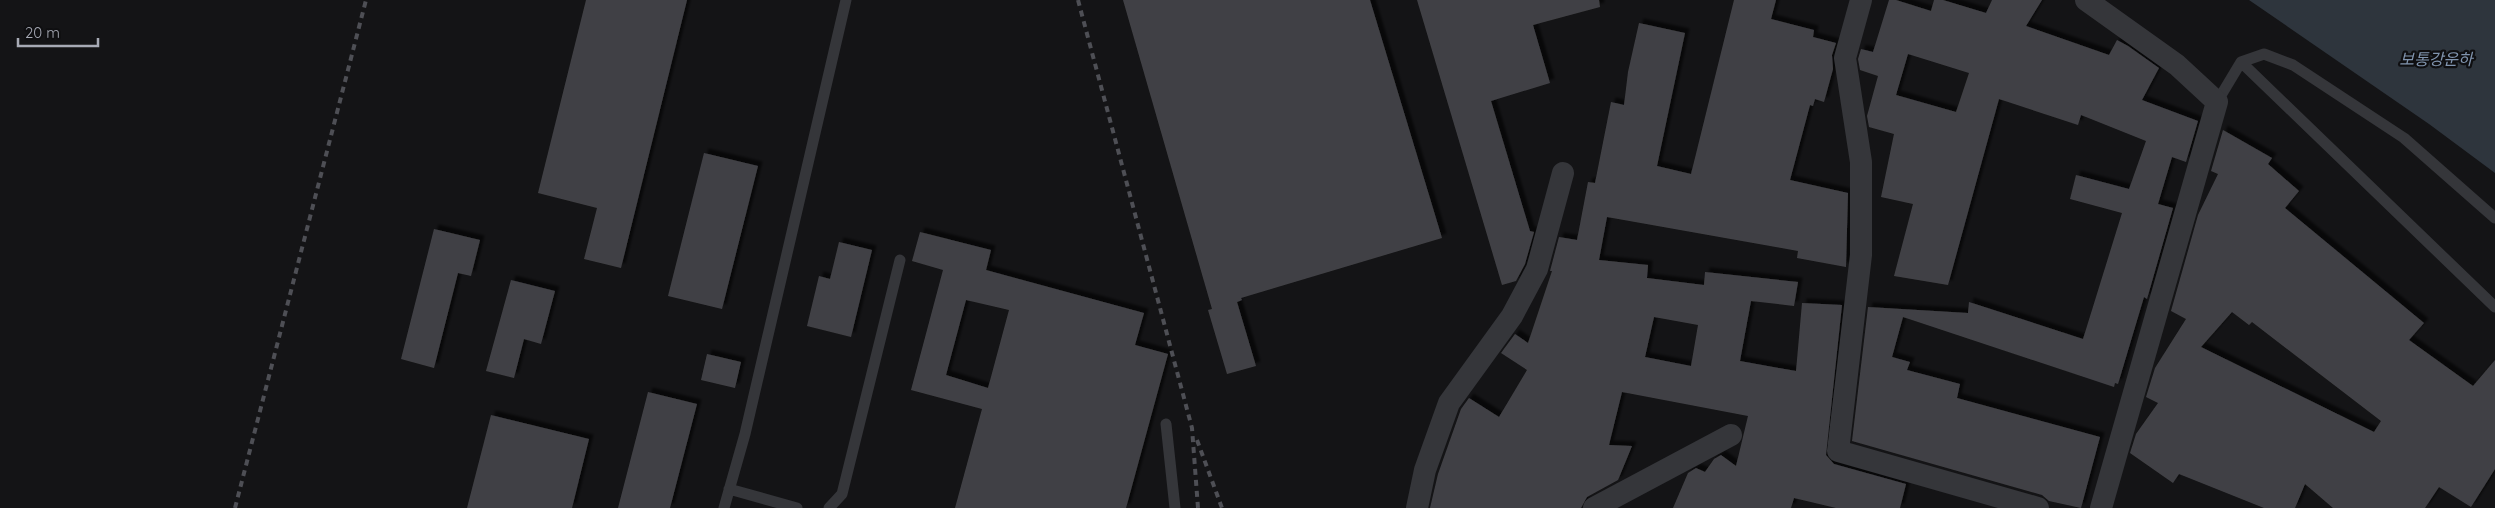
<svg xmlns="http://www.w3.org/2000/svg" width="2495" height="508" font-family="Quicksand,'Noto Sans KR',sans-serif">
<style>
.water{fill:#2e353d}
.building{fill:#414145;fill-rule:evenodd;filter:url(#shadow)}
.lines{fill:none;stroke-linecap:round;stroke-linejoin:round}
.service{stroke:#35363a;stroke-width:11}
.minor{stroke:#35363a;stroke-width:22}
.rail{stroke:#4e4f55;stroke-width:4;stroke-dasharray:6 5;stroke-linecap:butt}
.labels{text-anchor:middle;stroke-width:4.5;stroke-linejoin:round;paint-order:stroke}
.water-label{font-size:16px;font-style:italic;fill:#8094ae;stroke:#0f0f11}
</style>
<defs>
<filter id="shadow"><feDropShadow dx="4.5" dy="-4.5" stdDeviation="1" flood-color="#0009"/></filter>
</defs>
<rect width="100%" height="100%" fill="#141416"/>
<!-- water -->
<path class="water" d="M2249,0H2495V173L2429,124Z"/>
<!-- building -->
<path class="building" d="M586,0H687L621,268L584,259L597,208L538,193Z
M1123,0H1370L1442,238L1241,298L1242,300L1237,302L1256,366L1227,374L1208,310L1212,309Z
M1417,0H1599L1600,7L1533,25L1550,83L1491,101L1530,231L1534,232L1525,264L1516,281L1502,285Z
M1734,0H1776L1771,19L1814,30L1813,37L1836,43L1832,55L1833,69L1824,102L1815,99L1813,106L1810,105L1790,180L1848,193L1846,267L1797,258L1798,251L1607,217L1599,260L1648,265L1647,278L1704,285L1705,272L1798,282L1794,306L1751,301L1740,361L1796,371L1802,303L1842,305L1826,455L1834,464L1906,484L1900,508H1836L1794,498L1791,508H1673L1688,473L1696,468L1705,472L1714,459L1721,455L1736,466L1748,416L1622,392L1609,445L1632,446L1618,480L1587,497L1581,508H1430L1438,474L1461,409L1469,398L1499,417L1527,370L1501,353L1515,334L1528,343L1552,271H1550L1559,237L1577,240L1588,182L1595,183L1611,102L1624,105L1628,72L1639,23L1685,33L1657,166L1691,174ZM1654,317L1698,325L1691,366L1645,357Z
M1889,0H1896L1931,11L1934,0H1943L1986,13L1992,0H2042L2026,26L2109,55L2117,40L2128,46L2159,68L2142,100L2198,121L2186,162L2172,157L2158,204L2173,208L2147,299L2144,297L2118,384L2115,383L2114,387L1903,317L1892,357L1910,362L1907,370L1960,384L1957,398L2100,437L2081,508L2049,501L2042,495L1852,441L1868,307L1968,313L1969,302L2083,339L2122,213L2070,199L2076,175L2129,189L2146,141L2081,115L2078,125L1999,99L1948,285L1894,276L1913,204L1881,197L1894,134L1869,127L1867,116L1878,76L1860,70L1858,59L1861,49L1873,52ZM1908,54L1969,73L1956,112L1896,95Z
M2223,130L2272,158L2268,164L2299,191L2285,208L2424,323L2409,340L2473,386L2495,360V469L2471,507L2439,487L2425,508H2333L2305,484L2295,508H2264L2179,474L2173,483L2130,453L2136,434L2158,403L2146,397L2155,368L2186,319L2171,311L2198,215L2218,174L2211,171ZM2232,312L2249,325L2252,322L2381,421L2374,432L2201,347Z
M704,153L758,166L722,309L668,296Z
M434,229L480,240L471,276L458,273L434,368L401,359Z
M920,232L991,250L986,270L1144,313L1135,345L1168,354L1126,508H955L982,409L911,390L943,270L912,261ZM966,300L1009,310L988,388L946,375Z
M839,242L872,250L851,337L807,326L819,276L830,279Z
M511,280L555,291L541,344L524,339L514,378L486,371Z
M707,354L741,362L735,388L701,380Z
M648,392L697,404L670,508H618Z
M491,415L589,439L572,508H467Z"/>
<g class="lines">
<!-- service -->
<path class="service" d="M2241,62L2495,307
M2217,102L2241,62L2264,54L2293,65L2404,138L2495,218
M1166,424L1175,508
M729,489L797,508
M724,508L745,434L846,0
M829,508L842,494L900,260"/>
<!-- minor -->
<path class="minor" d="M1861,0L1845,58L1861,162V255L1838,451L2038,508
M2086,0L2177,65L2217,102L2101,508
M1417,508L1425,470L1449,403L1512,316L1537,269L1563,173
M1594,508L1731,435"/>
<!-- rail -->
<path class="rail" d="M1078,0L1192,428L1198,508
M1197,440L1222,508
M235,508L366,0"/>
</g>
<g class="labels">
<!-- water labels -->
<g class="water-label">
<text x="2436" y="65">보통강운하</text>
</g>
</g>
<!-- scale -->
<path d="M18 38v8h80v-8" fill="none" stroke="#a7aab5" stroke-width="2.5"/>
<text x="25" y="38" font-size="15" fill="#a7aab5" stroke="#0f0f11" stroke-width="4" paint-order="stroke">20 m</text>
</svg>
